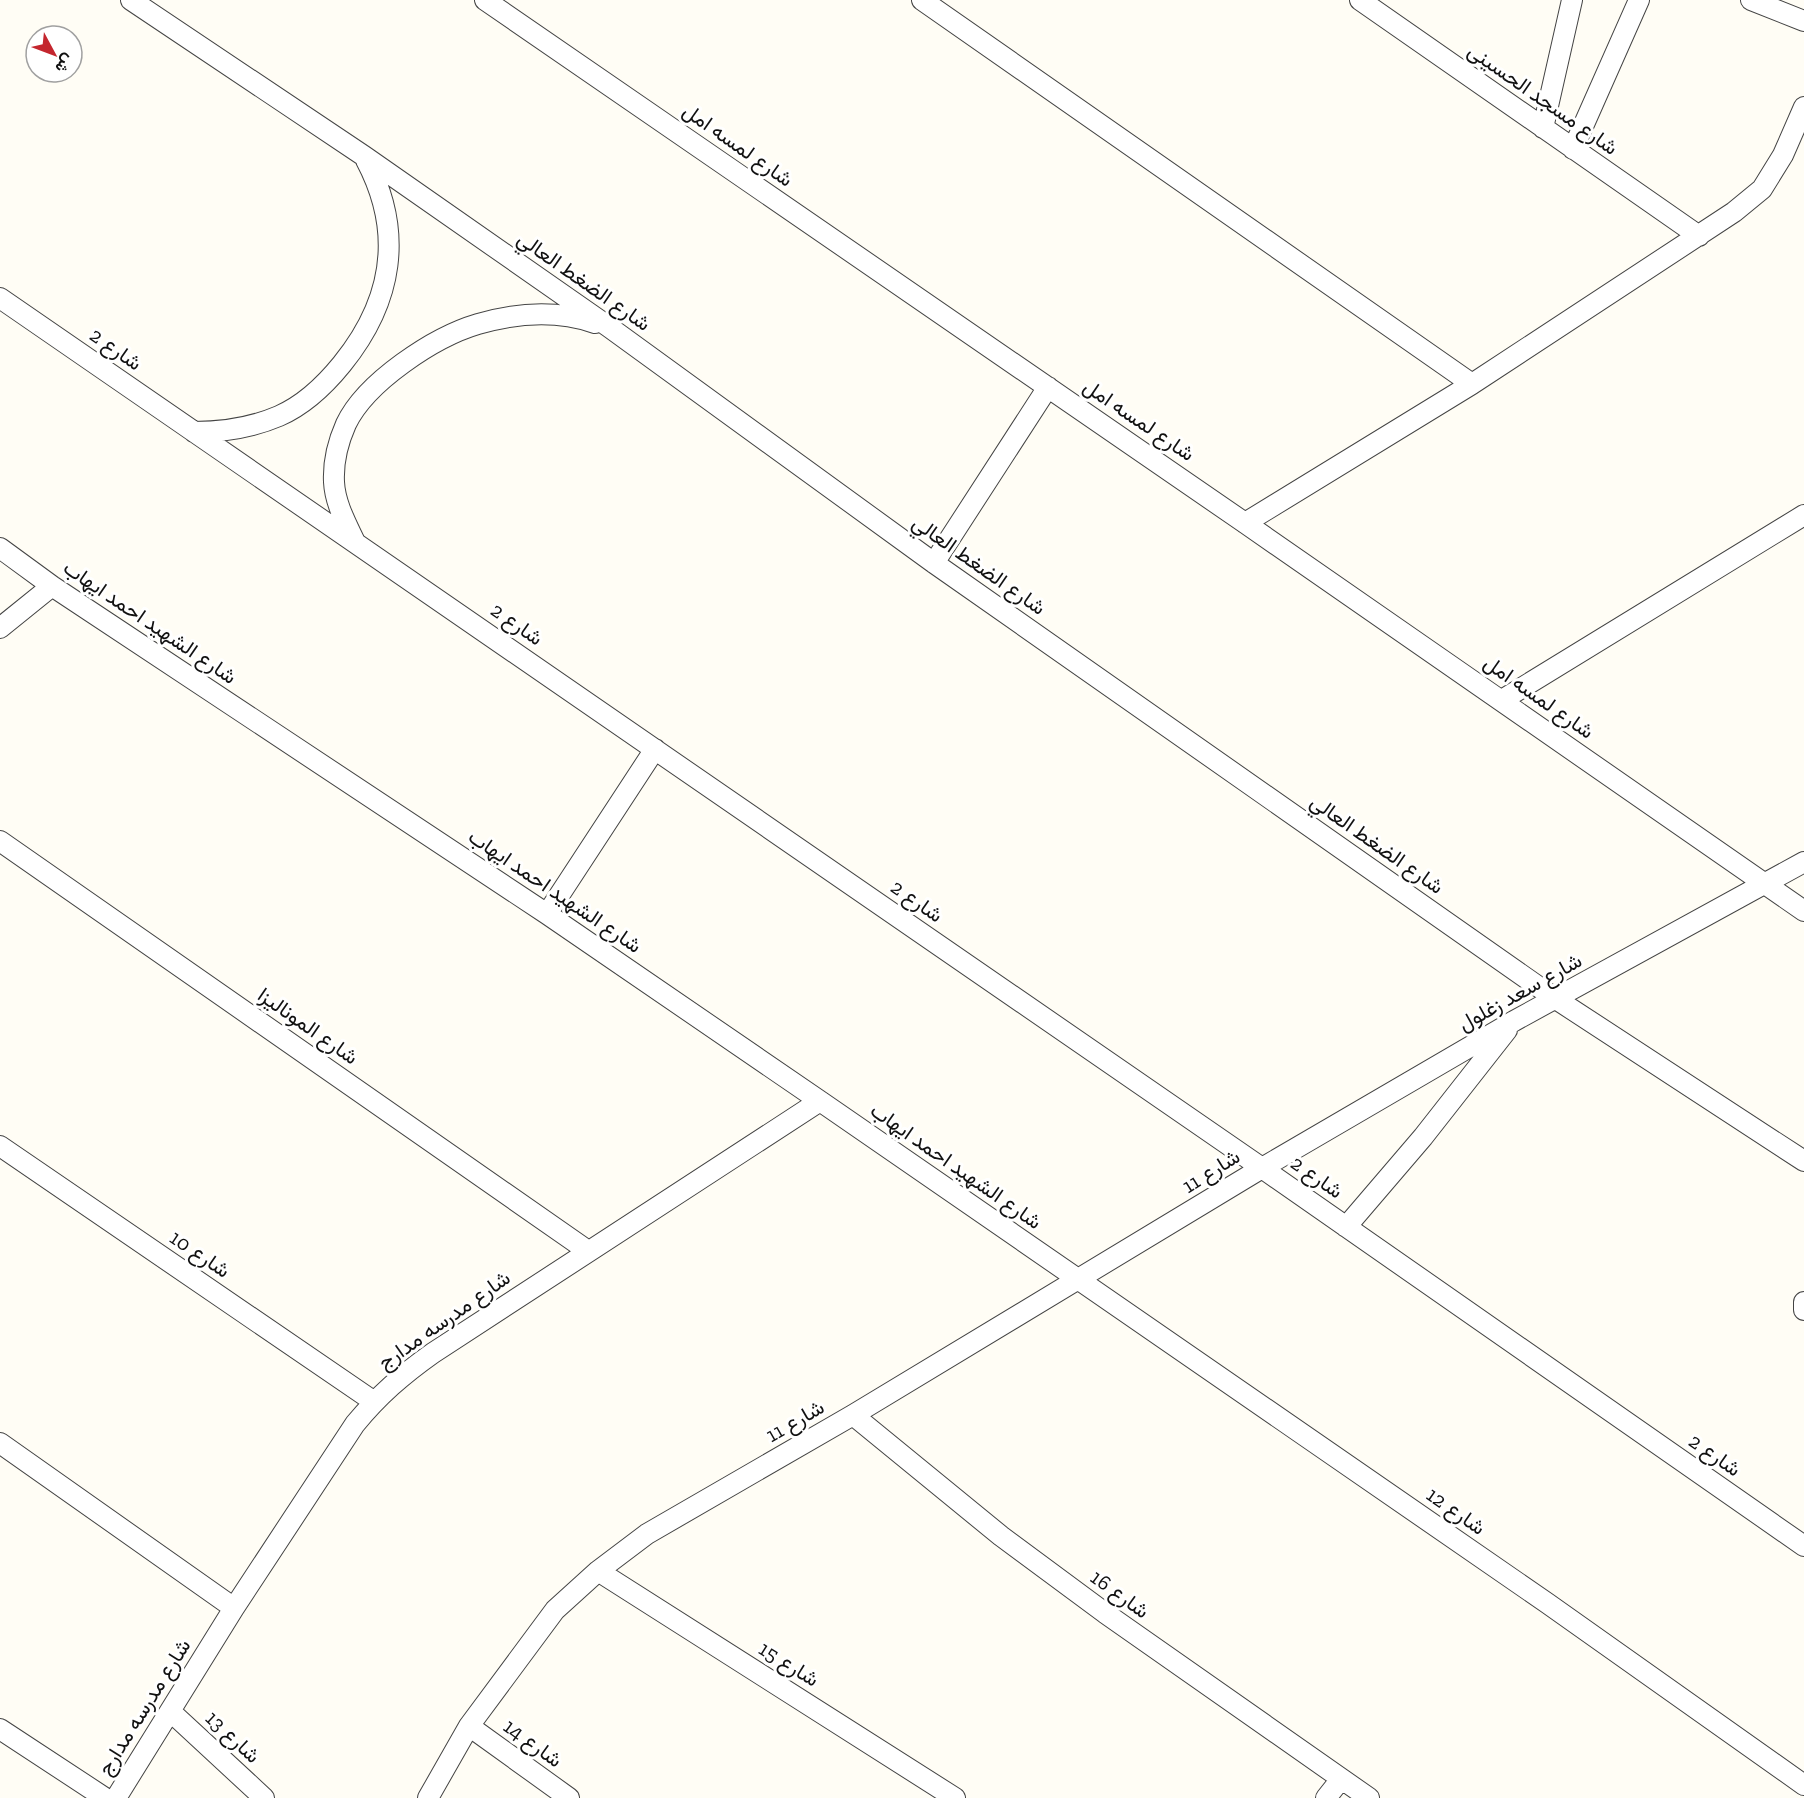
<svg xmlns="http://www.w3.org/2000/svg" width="1804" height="1798" font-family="'Zilla Slab',Vazirmatn,serif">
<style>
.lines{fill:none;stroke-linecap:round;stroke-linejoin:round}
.minor-casing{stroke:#444;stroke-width:22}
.minor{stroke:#fff;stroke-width:20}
.labels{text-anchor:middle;stroke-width:6;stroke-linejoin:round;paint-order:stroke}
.street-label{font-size:21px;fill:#111;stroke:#fff}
</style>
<rect width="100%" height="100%" fill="#fffdf5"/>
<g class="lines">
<defs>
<path id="minor" d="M131,0L364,156L609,327L934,563L1556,999L1804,1161
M485,0L1245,523L1804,911
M922,0L1472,384
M1360,0L1699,236
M1751,0L1804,21
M1543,128L1572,0
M1573,149L1639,0
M0,298L1262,1168L1804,1546
M194,432C224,432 251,428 279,416C304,405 325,385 342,364C393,301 404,232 366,160
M1245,523L1472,384L1734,212L1762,189L1783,155L1804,107
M355,542C346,523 335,503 334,482C333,462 338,442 346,424C366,382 434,337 478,324C516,313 557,310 595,323
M0,548L52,586L547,914L820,1101L1547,1603L1804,1785
M934,563L1048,387
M0,628L52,586
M1502,700L1804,515
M0,841L588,1251
M547,914L655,749
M0,1146L373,1401
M1346,1227L1423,1137L1507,1030
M1804,1302V1310
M853,1415L1001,1536L1105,1613L1369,1798
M0,1443L234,1608
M598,1571L955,1798
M170,1711L264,1798
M469,1726L569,1798
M0,1729L105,1798
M116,1798L234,1608L355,1424C379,1395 402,1375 433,1353L820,1101
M428,1798L469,1726L555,1610L598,1571L647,1534L853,1415L1262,1168L1514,1021L1804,862
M1326,1798L1341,1779"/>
</defs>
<!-- minor casing -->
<use href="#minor" class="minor-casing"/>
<!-- minor -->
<use href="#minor" class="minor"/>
</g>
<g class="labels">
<!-- street labels -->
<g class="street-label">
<text transform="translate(1543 99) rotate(35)" y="7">شارع مسجد الحسينى</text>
<text transform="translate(738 145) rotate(35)" y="7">شارع لمسه امل</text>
<text transform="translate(584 281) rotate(35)" y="7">شارع الضغط العالي</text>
<text transform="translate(116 349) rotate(35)" y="7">شارع 2</text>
<text transform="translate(1139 420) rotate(34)" y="7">شارع لمسه امل</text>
<text transform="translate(979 565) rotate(35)" y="7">شارع الضغط العالي</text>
<text transform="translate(150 622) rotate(34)" y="7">شارع الشهيد احمد ايهاب</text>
<text transform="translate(517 624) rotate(35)" y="7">شارع 2</text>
<text transform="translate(1539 697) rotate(35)" y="7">شارع لمسه امل</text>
<text transform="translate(1377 844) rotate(35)" y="7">شارع الضغط العالي</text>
<text transform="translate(555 891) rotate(34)" y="7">شارع الشهيد احمد ايهاب</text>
<text transform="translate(917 901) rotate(35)" y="7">شارع 2</text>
<text transform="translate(1520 992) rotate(-29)" y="7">شارع سعد زغلول</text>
<text transform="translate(308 1026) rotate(35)" y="7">شارع الموناليزا</text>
<text transform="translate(956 1166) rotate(35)" y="7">شارع الشهيد احمد ايهاب</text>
<text transform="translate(1211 1171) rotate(-32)" y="7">شارع 11</text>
<text transform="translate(1317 1177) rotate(35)" y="7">شارع 2</text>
<text transform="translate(200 1254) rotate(34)" y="7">شارع 10</text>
<text transform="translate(444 1320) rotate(-35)" y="7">شارع مدرسه مدارج</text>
<text transform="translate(795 1421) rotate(-30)" y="7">شارع 11</text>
<text transform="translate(1715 1455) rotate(35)" y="7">شارع 2</text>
<text transform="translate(1456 1511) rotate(35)" y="7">شارع 12</text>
<text transform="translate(1120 1594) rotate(36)" y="7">شارع 16</text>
<text transform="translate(789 1664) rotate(32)" y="7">شارع 15</text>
<text transform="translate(144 1707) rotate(-58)" y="7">شارع مدرسه مدارج</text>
<text transform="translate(233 1737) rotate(43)" y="7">شارع 13</text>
<text transform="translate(533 1743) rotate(36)" y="7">شارع 14</text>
</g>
</g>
<!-- north arrow -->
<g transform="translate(54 54) rotate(131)"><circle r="28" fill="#ffffff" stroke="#a0a0a0" stroke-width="1.5"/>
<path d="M0-4.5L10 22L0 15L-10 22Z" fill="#c4262e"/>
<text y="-9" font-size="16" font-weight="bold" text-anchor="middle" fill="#111111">ش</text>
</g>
</svg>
